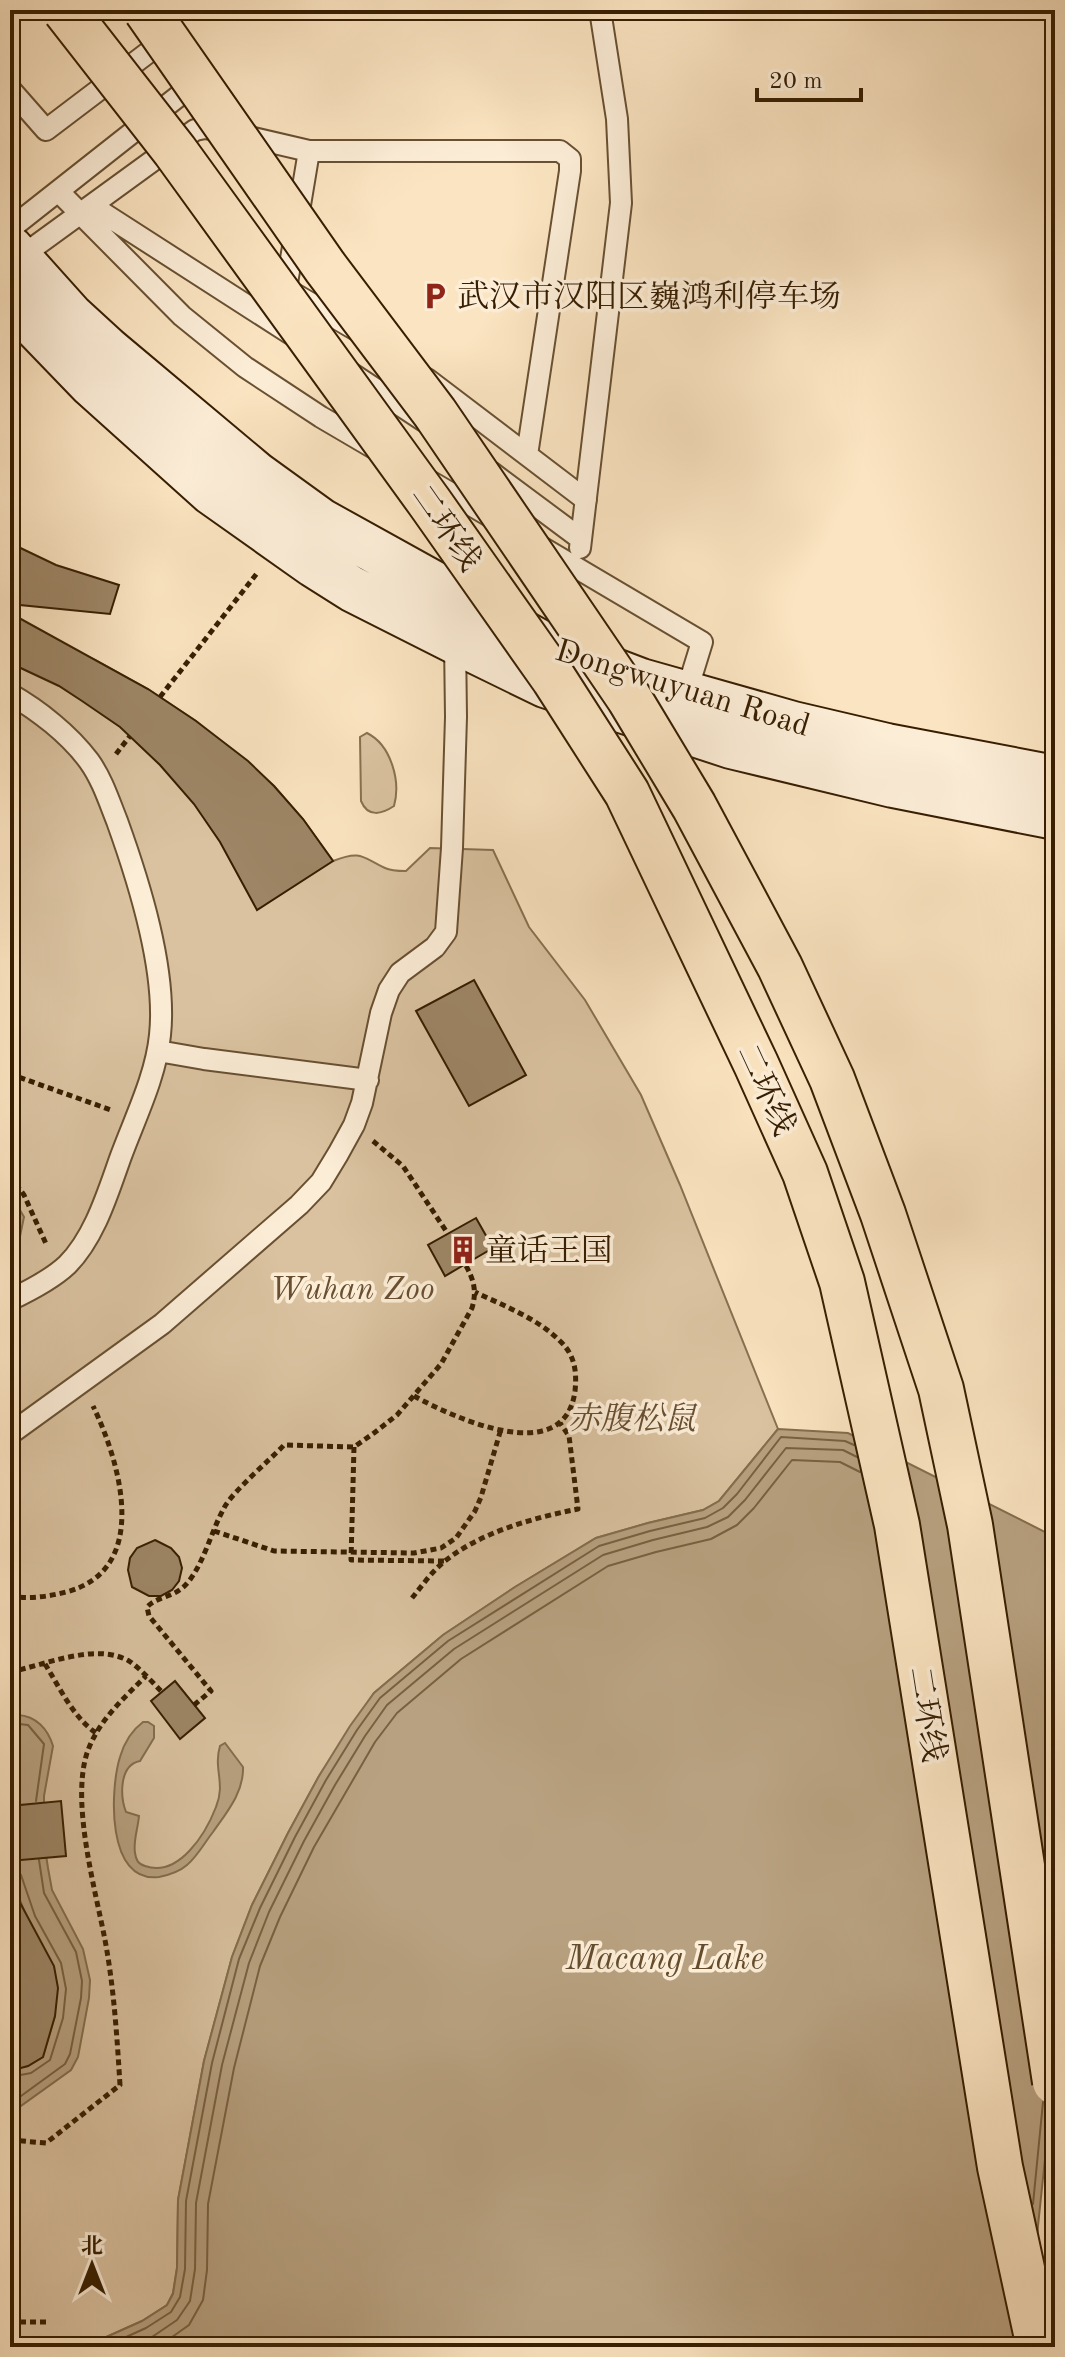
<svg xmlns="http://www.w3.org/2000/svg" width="1065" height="2357" font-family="'Old Standard TT','Noto Serif SC',serif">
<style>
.green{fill:#dac2a0;stroke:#887050;stroke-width:2}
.water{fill:#b8a180;stroke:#846d4d;stroke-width:2}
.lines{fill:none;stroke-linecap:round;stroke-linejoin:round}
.shore{stroke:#786040;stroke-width:2}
.building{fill:#9d8565;stroke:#371e01;stroke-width:2}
.service-casing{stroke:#685031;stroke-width:24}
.secondary-casing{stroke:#371e01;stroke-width:48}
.path{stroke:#371e01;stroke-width:5;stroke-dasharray:6 4;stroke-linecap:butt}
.service{stroke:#fcedd7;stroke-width:20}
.secondary{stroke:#fcedd7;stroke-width:44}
.trunk-bridge-casing{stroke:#371e01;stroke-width:48;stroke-linecap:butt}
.trunk-bridge{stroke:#fbe4c1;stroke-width:44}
.labels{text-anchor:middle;stroke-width:7;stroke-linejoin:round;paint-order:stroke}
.poi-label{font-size:32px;fill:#371e01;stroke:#fcedd7;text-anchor:start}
.street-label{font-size:32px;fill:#371e01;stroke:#fcedd7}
.park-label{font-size:32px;font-style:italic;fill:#684f31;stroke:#fcedd7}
.water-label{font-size:34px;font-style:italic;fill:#644c2d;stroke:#fcedd7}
</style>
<rect width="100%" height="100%" fill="#fbe4c1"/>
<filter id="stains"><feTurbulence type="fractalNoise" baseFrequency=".0025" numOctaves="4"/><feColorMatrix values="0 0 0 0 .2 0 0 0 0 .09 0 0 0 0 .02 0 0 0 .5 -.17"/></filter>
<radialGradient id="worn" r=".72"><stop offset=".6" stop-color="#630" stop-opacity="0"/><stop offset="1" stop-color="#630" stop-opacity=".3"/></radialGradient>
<!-- green -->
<path class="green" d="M10,623L95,660L148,689L196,721L274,786L303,819L333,861C361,850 362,857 385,868C391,871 399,871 406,871L430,848L493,850L529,927L585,1000L641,1095L680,1185L778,1429L719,1501L703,1510L648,1523L596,1538L515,1587L443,1635L374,1693L319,1776L288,1833L252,1905L232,1957L204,2061L178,2200L177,2268L173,2293L167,2305L142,2321L84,2347H10Z
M367,733C391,745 401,781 394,806C382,814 368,818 361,801L360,737Z"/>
<!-- water -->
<path class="water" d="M10,1193L24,1217L18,1246L10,1255Z
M778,1429L848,1433L1055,1537V2063L1038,2226L1030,2347H84L142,2321L167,2305L173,2294L177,2268L178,2200L204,2061L232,1957L252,1905L288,1833L319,1776L350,1726L374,1693L443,1635L515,1587L596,1538L648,1523L703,1510L719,1501Z
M18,1715C36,1716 48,1729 53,1746L44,1796V1842L48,1868L52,1890L83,1949L90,1980L89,1998L78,2057L71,2070L11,2113L10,2069L28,2066L43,2056L55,2016L28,1920L18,1895L13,1874L10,1828L12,1779L18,1754L16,1749H10V1716Z
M143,1722H148L154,1726V1738L140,1761C119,1765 120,1796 126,1812L139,1816C138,1828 133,1841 135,1853C136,1860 138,1864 145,1866C179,1878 206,1833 216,1807C226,1783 213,1769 220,1746L225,1743L243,1767C244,1792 227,1812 213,1832C205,1842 197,1857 187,1865C179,1872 169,1875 159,1877C106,1884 110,1789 120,1757C124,1743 131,1731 143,1722Z"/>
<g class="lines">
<!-- shore -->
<path class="shore" d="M10,1723L28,1725L44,1744L36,1801
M10,1870H16L21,1875L35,1916L61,1963L66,1989L63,2018L50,2060L31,2073L10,2077
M10,2104L65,2064L70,2054L81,1998L82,1981L76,1952L44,1893L39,1860
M1033,2204L1043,2102
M104,2347L146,2328L171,2312L180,2297L185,2269L186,2201L212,2063L239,1959L260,1908L295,1837L326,1780L357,1730L380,1698L448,1641L599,1546L650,1531L705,1518L723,1508L737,1494L781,1437L845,1441L854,1445
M128,2347L152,2337L177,2320L190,2301L195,2269L196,2203L222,2065L249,1963L269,1912L304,1841L335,1785L365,1736L387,1705L454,1649L603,1555L653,1540L707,1527L728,1517L745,1500L786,1448L843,1450L857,1457
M158,2347L189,2325L203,2300L207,2270L208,2204L234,2068L260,1966L280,1917L314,1847L375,1742L397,1713L461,1659L608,1566L656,1552L711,1539L737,1525L754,1508L792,1460L840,1462L860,1472"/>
</g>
<!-- building -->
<path class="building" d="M10,543L56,565L119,585L110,614L10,604Z
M10,613L148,689L196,721L248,761L274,786L303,819L333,861L257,910L220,842L194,804L160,765L120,727L82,701L59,686L10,663Z
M474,980L526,1075L469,1106L416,1011Z
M476,1218L493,1248L445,1276L428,1245Z
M155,1540L171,1548L179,1557L182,1568L179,1581L172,1590L161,1596H149L132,1587L128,1570L130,1558L137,1548Z
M175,1681L205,1718L180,1739L151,1701Z
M61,1801L66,1856L10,1861V1806Z
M10,1884L54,1966L58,1988L55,2016L43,2057L28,2066L10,2071Z"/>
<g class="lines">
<defs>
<path id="service" d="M10,89L46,130L170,36
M309,151L286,289L358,331
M58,191L182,316L245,367L321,417L379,451
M92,206L291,334
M10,229L199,80
M19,258L195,130L205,128L219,130L309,151H560L570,159V171L527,455
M351,373L424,421
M427,379L586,500
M491,472L581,539
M428,480L493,518
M538,545L702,642L686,694
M580,548L621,203L617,119L600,10
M10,694C38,710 69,734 89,761C102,779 109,801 117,821C139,882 167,970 160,1035C156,1076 135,1118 121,1156C108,1192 95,1237 67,1265C51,1280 29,1291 10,1300
M158,1051L204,1059L368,1080
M10,1434L162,1324L299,1205L321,1182L338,1154L354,1125L362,1103L381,1013L389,990L400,973L435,947L446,932L452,848L456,717L455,641"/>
<path id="secondary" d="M10,248L71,316L107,349L256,474L321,521L541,643L641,681L793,724L887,746L1055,778
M10,300L92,385L211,492L314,565L352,589L455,641L545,685L731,746L893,785L1055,817"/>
</defs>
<!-- service casing -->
<use href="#service" class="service-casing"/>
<!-- secondary casing -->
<use href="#secondary" class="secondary-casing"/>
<!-- path -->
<path class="path" d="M160,697L258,572
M116,754L130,736
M10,1074L111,1110
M373,1141L403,1166L448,1234
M10,1176L24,1195L47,1246
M414,1396C454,1418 565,1469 575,1391C577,1372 575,1355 560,1341C537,1318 504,1306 475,1292
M354,1447L351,1560L444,1561
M214,1531L274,1551L414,1553L441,1548L456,1538L475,1511L481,1497L501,1429
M10,1596C29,1599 47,1597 66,1592C151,1570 121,1464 93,1406
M14,1597L15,1627
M412,1598C422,1586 432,1571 445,1561C481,1532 533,1518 578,1509L569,1436L560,1423
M15,1644L16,1671
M45,1664C60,1688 73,1717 96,1733
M10,1672C45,1665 96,1642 129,1661C141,1669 152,1682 162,1692
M194,1705L211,1691L149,1616L147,1607C158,1595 175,1599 189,1581C205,1560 211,1532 224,1508C232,1492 270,1460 284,1445L354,1447L374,1433L397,1415L441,1364L472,1308C477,1291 474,1280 465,1264
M10,2140L46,2143L120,2085C117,2037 114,1988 105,1940C95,1888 71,1803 87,1753C98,1721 123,1699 146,1676
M10,2322H47"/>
<!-- service -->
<use href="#service" class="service"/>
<!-- secondary -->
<use href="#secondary" class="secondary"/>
<defs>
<path id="trunk-bridge" d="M65,10L175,151L430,503L554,679L627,793L756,1064L805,1173L842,1282L897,1525L1000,2167L1039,2347
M146,10L325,267L435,413L629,698L694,806L780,967L832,1079L883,1214L941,1389L970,1525L1055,2082"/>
</defs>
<!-- trunk-bridge casing -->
<use href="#trunk-bridge" class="trunk-bridge-casing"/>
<!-- trunk-bridge -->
<use href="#trunk-bridge" class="trunk-bridge"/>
</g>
<!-- icons -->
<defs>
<symbol id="parking-bare" viewBox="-9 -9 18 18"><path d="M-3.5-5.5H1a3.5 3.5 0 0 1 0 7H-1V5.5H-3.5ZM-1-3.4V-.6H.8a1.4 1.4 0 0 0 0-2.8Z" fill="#8f2418" stroke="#fcedd7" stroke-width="2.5" paint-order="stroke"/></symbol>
<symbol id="building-bare" viewBox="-9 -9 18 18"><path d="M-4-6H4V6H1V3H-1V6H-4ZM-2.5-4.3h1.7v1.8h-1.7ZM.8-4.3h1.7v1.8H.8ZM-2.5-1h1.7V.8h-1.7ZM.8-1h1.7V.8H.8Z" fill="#8f2418" stroke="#fcedd7" stroke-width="2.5" paint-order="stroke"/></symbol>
</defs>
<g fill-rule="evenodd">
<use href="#parking-bare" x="415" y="276" width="40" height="40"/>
<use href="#building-bare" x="443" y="1230" width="40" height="40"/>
</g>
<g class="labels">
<!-- poi labels -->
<g class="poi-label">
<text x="457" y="307">武汉市汉阳区巍鸿利停车场</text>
<text x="485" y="1261">童话王国</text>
</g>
<!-- street labels -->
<g class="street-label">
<text transform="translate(447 527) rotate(55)" y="11">二环线</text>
<text transform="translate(683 687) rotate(17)" y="11">Dongwuyuan Road</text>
<text transform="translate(767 1089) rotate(65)" y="11">二环线</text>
<text transform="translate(928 1714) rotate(81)" y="11">二环线</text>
</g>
<!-- park labels -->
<g class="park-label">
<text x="352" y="1299">Wuhan Zoo</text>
<text x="632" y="1429">赤腹松鼠</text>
</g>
<!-- water labels -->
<g class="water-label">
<text x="665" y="1969">Macang Lake</text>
</g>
</g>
<!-- margin -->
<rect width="1065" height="2357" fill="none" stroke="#fbe4c1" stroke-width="40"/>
<rect x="12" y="12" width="1041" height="2333" fill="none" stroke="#371e01" stroke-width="4"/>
<rect x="20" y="20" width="1025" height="2317" fill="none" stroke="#371e01" stroke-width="2"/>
<!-- north arrow -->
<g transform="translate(92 2265)" stroke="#fcedd7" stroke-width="6" paint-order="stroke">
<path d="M0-6L14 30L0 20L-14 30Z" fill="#371e01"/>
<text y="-12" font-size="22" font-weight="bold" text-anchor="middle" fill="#371e01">北</text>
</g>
<!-- scale -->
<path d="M757 88v12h104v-12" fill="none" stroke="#371e01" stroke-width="4"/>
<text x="769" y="88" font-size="24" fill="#371e01" stroke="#fcedd7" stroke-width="6" paint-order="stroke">20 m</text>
<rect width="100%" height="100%" filter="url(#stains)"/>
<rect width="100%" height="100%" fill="url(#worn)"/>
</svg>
